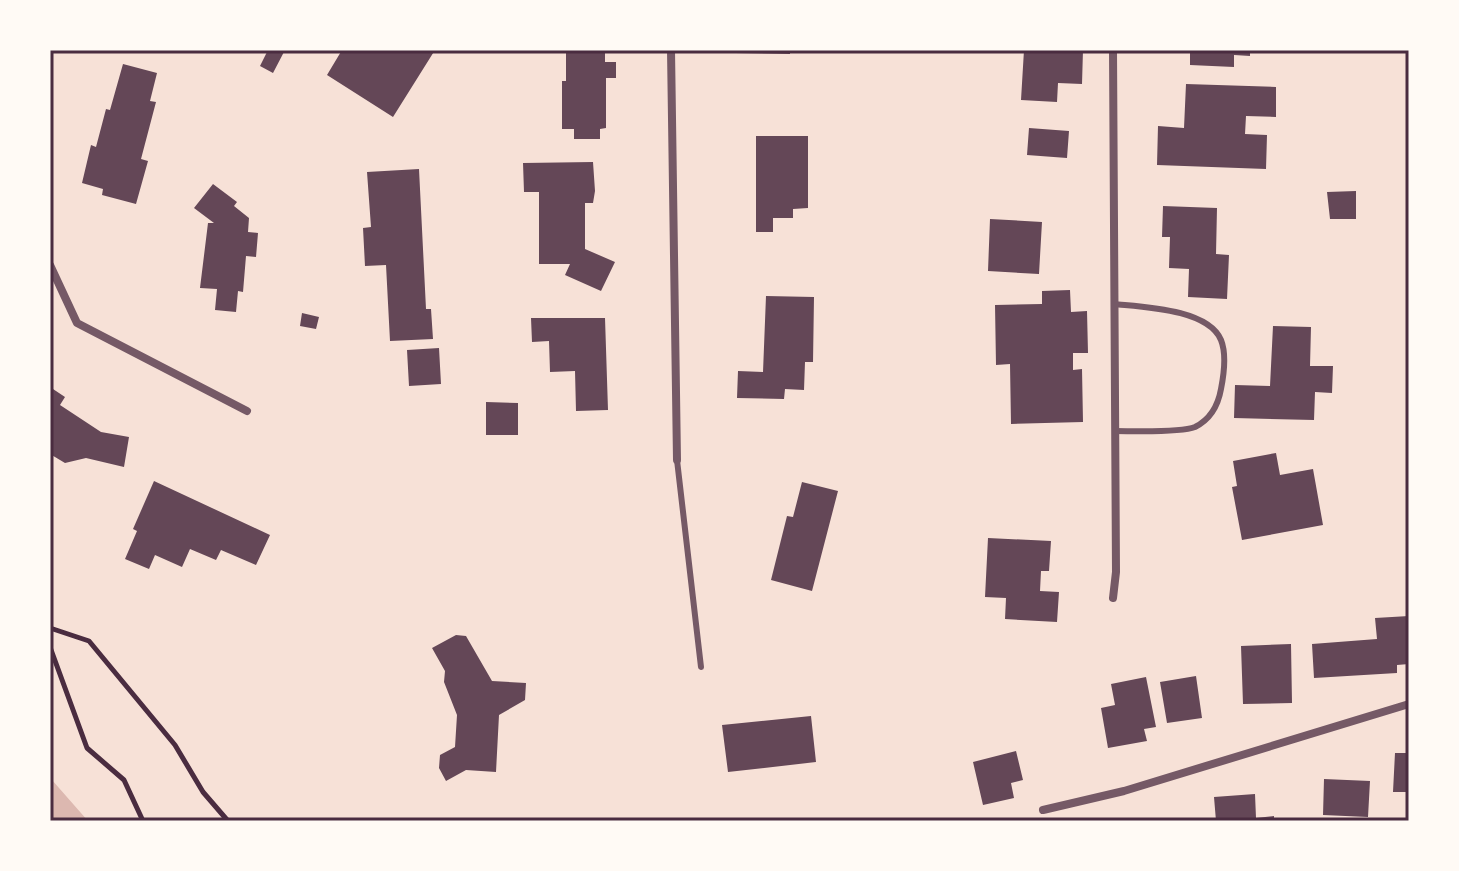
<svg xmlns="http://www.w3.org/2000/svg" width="1459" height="871" font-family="Jost,sans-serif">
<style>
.water{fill:#dcb8b0}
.building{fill:#644757}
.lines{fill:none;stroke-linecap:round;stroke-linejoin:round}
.path{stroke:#4a2c40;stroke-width:5}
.service{stroke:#755966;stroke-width:6}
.minor{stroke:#755966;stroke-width:8}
.neatline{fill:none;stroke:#4a2c40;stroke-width:3}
</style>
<rect width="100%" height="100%" fill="#f7e1d7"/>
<!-- water -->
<path class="water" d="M50,774L52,780L88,821H50Z"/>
<!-- building -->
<path class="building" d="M268,50H285L273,73L260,66Z
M342,50H435L393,117L327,75Z
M566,50H605V62H616V78H606V128L600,129V139H574V129H562V81H566Z
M735,50H790V54L735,53Z
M1024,50H1083L1082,84L1058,83L1057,102L1021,100Z
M1190,50H1250V56L1234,55V67L1190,65Z
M123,64L157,73L150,101L156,102L141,159L148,161L136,204L102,195L103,189L82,183L91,145L96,147L106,109L110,110Z
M1186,84L1276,87V117L1246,116L1245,134L1267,135L1266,169L1157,165L1158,126L1184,128Z
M1029,128L1069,131L1067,158L1027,155Z
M756,136H808V208L793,209V218H773V232H756Z
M593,162L595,191L593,203H585V249L615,262L601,291L565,275L570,264H539V192H524L523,163Z
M419,169L426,309H431L433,339L390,341L386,265L365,266L363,228L371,227L367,172Z
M213,184L237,202L234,206L249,218L248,232L258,233L256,257L246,256L243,292L238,291L236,312L215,310L217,289L200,288L208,223H214L194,208Z
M1356,191V219H1330L1327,192Z
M1163,206L1217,208L1216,254L1229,255L1227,299L1188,297L1189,269L1169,268L1170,237H1162Z
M990,219L1042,222L1039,274L988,271Z
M1070,290L1071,312L1087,311L1088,353H1073V370L1082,369L1083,422L1011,424L1010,364L996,365L995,305L1042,304V291Z
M766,296L814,297L813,362H805L804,390L785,389L784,399L737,398L738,371L763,372Z
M302,313L319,317L316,329L300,326Z
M531,318H605L608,410L576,411L575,371L550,372L549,341L532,342Z
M1273,326L1311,327L1310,366H1333L1332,393L1315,392L1314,420L1234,418L1235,385L1270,386Z
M439,348L441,384L409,386L407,350Z
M50,387L65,397L60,405L101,432L129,437L124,467L86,458L65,463L50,454Z
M486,402L518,403V435H486Z
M1276,453L1280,475L1313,469L1323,525L1242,540L1232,487L1237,486L1233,461Z
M154,481L270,535L256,565L221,550L216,560L190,549L182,567L155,555L149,569L125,559L137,531L133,529Z
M802,482L838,491L812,591L771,580L787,516L793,517Z
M988,538L1051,541L1049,571H1041L1040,591L1059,592L1057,622L1005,619L1006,598L985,597Z
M1409,616V664L1397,665V673L1314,678L1312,644L1377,639L1375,618Z
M456,635L466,636L492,681L526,683L525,700L499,715L496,772L466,770L446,781L439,768L440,755L455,747L457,715L444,682L445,671L432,648Z
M1291,644L1292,703L1243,704L1241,646Z
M1196,676L1202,718L1167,723L1160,682Z
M1146,677L1156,727L1144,729L1147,741L1108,748L1101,708L1115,705L1111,684Z
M811,716L816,762L728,772L722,725Z
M1016,751L1023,780L1011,783L1014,798L983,805L973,762Z
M1395,753H1409V792H1393Z
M1324,779L1370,781L1368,817L1323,815Z
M1255,794L1256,818L1274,816V821H1216L1214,797Z"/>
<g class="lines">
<!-- path -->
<path class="path" d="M50,628L89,641L175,745L203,792L228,821
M50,647L87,748L124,780L143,821"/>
<!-- service -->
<path class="service" d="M1114,304C1143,307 1208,309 1221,340C1227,355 1224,374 1221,389C1218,406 1211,419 1195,427C1180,433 1134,431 1115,431
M677,460L701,667"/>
<!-- minor -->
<path class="minor" d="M671,50L677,460
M50,265L77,323L247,411
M1113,598L1116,572L1113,50
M1043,810L1124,791L1409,704"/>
</g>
<!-- border -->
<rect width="1459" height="871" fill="none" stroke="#fffaf5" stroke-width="104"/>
<rect x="52" y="52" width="1355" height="767" class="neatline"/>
</svg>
